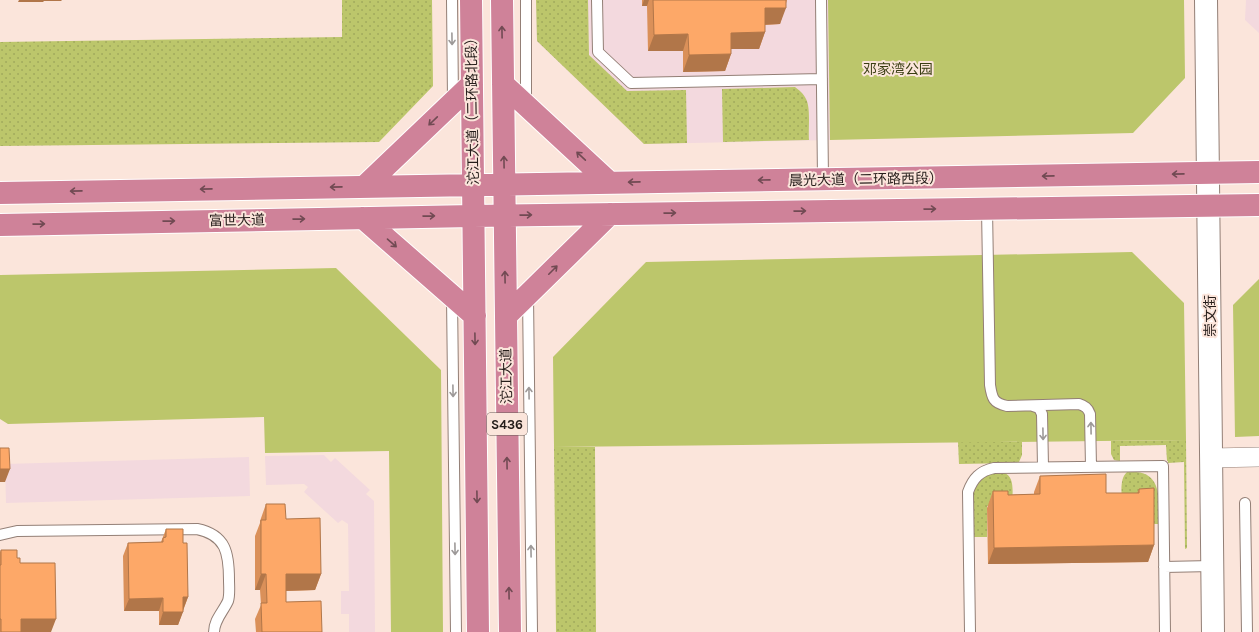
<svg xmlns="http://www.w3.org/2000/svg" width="1259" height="632" font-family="Karla,'Noto Sans SC',sans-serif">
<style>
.commercial{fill:#f3d9de}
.grass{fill:url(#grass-dots)}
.park{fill:#bcc66b}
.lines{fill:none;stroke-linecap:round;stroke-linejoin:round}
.lane-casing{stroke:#937f76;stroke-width:12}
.street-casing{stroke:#937f76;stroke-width:20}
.secondary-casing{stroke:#937f76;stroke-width:24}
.highway-casing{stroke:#fff;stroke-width:24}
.lane{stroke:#fff;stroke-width:10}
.street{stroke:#fff;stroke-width:19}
.secondary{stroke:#fff;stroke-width:22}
.highway{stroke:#cf8299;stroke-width:22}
.wall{fill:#da9059}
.shaded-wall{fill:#b17649}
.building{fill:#fda868;stroke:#b17649}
.oneway{stroke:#714a53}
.oneway2{stroke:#9d9998}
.labels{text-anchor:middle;stroke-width:4;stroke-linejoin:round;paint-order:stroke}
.shield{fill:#fbe5db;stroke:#655954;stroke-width:1}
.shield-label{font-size:13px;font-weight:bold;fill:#251d1a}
.park-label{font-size:14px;fill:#393d12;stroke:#fbe5db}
.street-label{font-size:14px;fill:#251d1a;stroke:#fbe5db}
</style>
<defs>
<pattern id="grass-dots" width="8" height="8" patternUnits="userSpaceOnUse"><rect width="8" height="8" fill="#bcc66b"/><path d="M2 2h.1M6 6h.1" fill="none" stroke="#a1aa5c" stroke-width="1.8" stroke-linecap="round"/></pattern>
</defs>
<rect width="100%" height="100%" fill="#fbe5db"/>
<!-- commercial -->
<path class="commercial" d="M536,0H828L830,140L644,144L537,41Z
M1246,0H1259V33L1245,20Z
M324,455L331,462L335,458L370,490L366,494L374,501L375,632H349V614H341V591H349L348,524L342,520L338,523L304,492L308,487L304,484L266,485L265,456Z
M249,457L250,496L6,503L5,464Z"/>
<!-- grass -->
<path class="grass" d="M342,0H432L433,86L379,142L0,146V42L342,37Z
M536,0H588L589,55L627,91L686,90L687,143L644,144L537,41Z
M795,87C799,90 804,94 806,99C811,108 808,130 809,140L723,142L722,89Z
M1186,440L1187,548L1185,549L1184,462L1168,463V461H1167L1166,445L1120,446V461L1114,460L1111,454V441Z
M958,442H1022V455L1019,462L1014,463L959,464Z
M554,447H595L596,632H556Z
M1127,472C1163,469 1159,498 1159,524H1148L1122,505C1122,495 1119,479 1127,472Z
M1004,473C1016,476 1012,497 1012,507L987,506V537H974C973,519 966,478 991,474C995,473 1000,474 1004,473Z"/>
<!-- park -->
<path class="park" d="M828,0H1184L1185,78L1133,133L830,140Z
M1132,252L1184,303L1186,440L554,447L553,357L646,262Z
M336,268L441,370L443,632H391L389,451L265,453L264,417L8,424L0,419V275Z
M1259,279V436L1235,437L1233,305Z"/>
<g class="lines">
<defs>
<path id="lane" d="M452,0L453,100
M526,0V103
M597,0L598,52L631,83L822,79
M821,0L823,179
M987,209L990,385C992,398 993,403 1007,406L1079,404C1085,406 1088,408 1090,414L1091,467
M528,296L532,632
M452,298L456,632
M1033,406L1039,408L1042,414L1043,467
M1245,503L1247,632
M0,535L17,531L197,529C226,535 229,553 229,580C229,586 230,595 228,601C223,612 214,620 214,632
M1164,567L1212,566
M970,632L968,492C973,478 980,471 994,468L1163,466L1165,632"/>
<path id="street" d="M1211,458L1259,457"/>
<path id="secondary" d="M1206,0L1213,632"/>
<path id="highway" d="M471,0L478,632
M502,0L510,632
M503,84L610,183
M365,186L472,84
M0,193L1259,172
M363,218L475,316
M0,225L473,216L1259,205
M506,316L610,214"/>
</defs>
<!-- lane casing -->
<use href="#lane" class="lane-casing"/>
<!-- street casing -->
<use href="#street" class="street-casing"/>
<!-- secondary casing -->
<use href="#secondary" class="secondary-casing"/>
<!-- highway casing -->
<use href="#highway" class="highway-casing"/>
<!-- lane -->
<use href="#lane" class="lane"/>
<!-- street -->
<use href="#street" class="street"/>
<!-- secondary -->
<use href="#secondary" class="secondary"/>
<!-- highway -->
<use href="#highway" class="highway"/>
</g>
<!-- wall -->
<path class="wall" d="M642,0H787L780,24L765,25V32L759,49H731V54L725,71L683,72V51H648L647,6H642Z
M1040,476L1106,493H1137L1139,489L1154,545L1148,562L988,564L987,508L993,491L1008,495L1034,494V492Z
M266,504L286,519L321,574L315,590L286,591V602L322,632H256L255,619L261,605L260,590H255V536L260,523V521Z
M166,529L183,543L188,597L178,625H159V611H124L123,556L128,543L161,542Z
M1,550L17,558L20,563L51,632H0V552Z"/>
<!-- shaded-wall -->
<path class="shaded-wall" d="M19,0H62L61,1H44L43,2H18Z
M644,0H649L647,6H642Z
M765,8H786L780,24L759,25Z
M765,32L759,49H725L731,33Z
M688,34L683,51H648L654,35Z
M731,54L725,71L683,72L689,55Z
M0,469H10L5,482H0Z
M1154,545L1148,562L988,564L994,548Z
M261,574H266L260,590H255Z
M286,574H321L315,590L280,591Z
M183,597H188L183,610Z
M163,598L159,611H124L129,599Z
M163,612H183L178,625H159Z
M21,619H56L51,632H16Z"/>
<!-- building -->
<path class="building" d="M653,0H786V8H765V32L731,33V54L689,55L688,34L654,35Z
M0,448H9L10,469H0Z
M1106,474V493H1139V489L1154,488V545L994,548L993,491H1008V495L1040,494V476Z
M266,504H285L286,519L320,518L321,574H286V602L321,601L322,632H262L261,603H267L266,574H261V520H266Z
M166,529H183V543H187L188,597H183V612H163V598L129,599L128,543L163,542V538L166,537Z
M1,550H17V558H20V563H55L56,619H21V632H1V619H0V565H1Z"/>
<!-- one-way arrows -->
<defs><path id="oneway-shaft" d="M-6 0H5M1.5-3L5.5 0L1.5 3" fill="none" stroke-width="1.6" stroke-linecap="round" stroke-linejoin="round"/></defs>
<g class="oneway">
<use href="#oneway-shaft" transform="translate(502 32) rotate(-91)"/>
<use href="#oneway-shaft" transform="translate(433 121) rotate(136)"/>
<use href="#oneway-shaft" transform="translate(581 156) rotate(-137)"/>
<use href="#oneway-shaft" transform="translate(504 162) rotate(-91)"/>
<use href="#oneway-shaft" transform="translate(1178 174) rotate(179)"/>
<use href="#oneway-shaft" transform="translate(1048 176) rotate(179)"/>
<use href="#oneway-shaft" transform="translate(764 180) rotate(179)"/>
<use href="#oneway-shaft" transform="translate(634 182) rotate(179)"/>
<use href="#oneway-shaft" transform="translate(336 187) rotate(179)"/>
<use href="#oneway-shaft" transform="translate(206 189) rotate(179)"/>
<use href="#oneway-shaft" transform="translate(76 191) rotate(179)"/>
<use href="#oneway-shaft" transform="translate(930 209) rotate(-1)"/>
<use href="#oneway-shaft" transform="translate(800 211) rotate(-1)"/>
<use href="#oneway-shaft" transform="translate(670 213) rotate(-1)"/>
<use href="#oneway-shaft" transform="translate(526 215) rotate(-1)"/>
<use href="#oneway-shaft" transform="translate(429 216) rotate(-1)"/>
<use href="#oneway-shaft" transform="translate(299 219) rotate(-1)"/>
<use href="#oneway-shaft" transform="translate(169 221) rotate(-1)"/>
<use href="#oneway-shaft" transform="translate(39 224) rotate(-1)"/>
<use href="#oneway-shaft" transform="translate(392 243) rotate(41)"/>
<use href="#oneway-shaft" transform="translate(553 270) rotate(-45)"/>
<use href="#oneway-shaft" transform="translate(505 277) rotate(-91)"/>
<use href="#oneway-shaft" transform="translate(475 339) rotate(89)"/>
<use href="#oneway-shaft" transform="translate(507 463) rotate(-91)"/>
<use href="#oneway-shaft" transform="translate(477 497) rotate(89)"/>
<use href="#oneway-shaft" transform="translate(509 593) rotate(-91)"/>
</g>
<g class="oneway2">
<use href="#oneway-shaft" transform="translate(452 39) rotate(89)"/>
<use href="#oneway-shaft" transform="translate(453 391) rotate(89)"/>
<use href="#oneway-shaft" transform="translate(529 393) rotate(-91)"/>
<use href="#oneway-shaft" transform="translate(1091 428) rotate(-91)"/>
<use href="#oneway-shaft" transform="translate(1043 434) rotate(89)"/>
<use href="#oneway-shaft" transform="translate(455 549) rotate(89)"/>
<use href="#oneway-shaft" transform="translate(531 551) rotate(-91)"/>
</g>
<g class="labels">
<!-- shield labels -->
<rect class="shield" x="487" y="413" width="40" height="22" rx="3"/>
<g class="shield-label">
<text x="507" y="429">S436</text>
</g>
<!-- park labels -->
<g class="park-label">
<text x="898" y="74">邓家湾公园</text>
</g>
<!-- street labels -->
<g class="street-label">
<text transform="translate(472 108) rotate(-91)" y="5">沱江大道（二环路北段）</text>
<text transform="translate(866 179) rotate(-1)" y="5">晨光大道（二环路西段）</text>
<text transform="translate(237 220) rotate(-1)" y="5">富世大道</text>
<text transform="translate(1210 316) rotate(-90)" y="5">崇文街</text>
<text transform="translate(506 376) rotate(-91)" y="5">沱江大道</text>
</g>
</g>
</svg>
